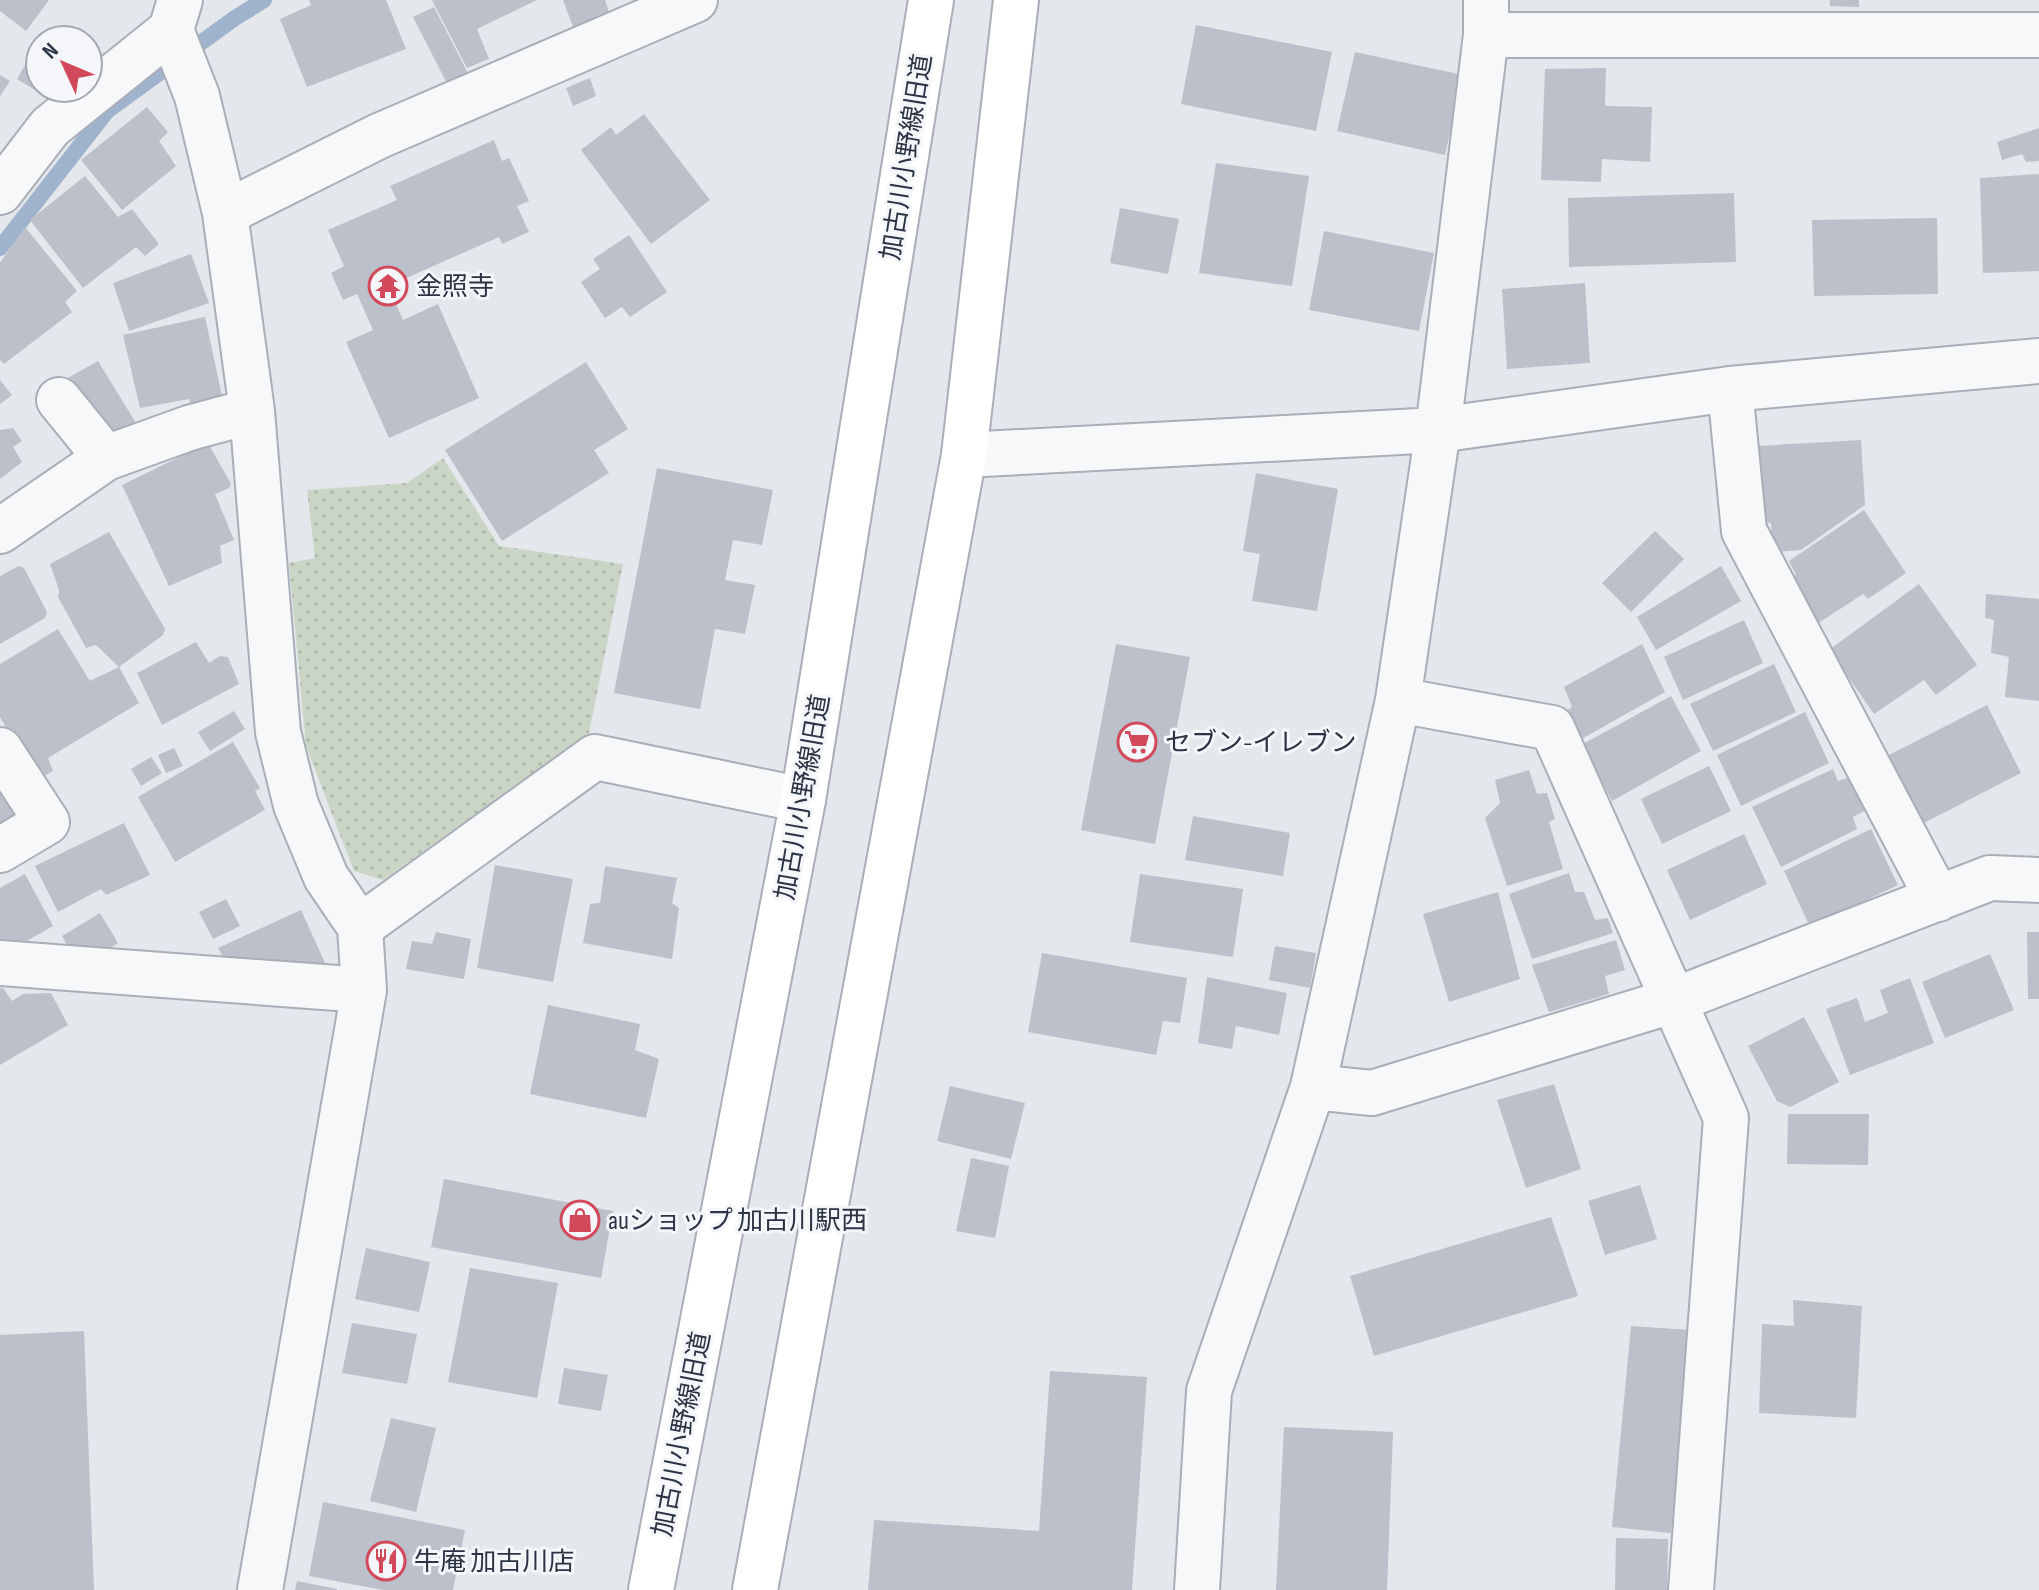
<svg xmlns="http://www.w3.org/2000/svg" width="2039" height="1590" font-family="'Sofia Sans Condensed','Noto Sans JP',sans-serif">
<style>
.grass{fill:url(#grass-dots)}
.lines{fill:none;stroke-linecap:round;stroke-linejoin:round}
.stream{stroke:#9fb4cc;stroke-width:16}
.building{fill:#bbc0ca}
.street-casing{stroke:#a9aeb7;stroke-width:48}
.secondary-casing{stroke:#a9aeb7;stroke-width:48}
.street{stroke:#f7f8fa;stroke-width:44}
.secondary{stroke:#fff;stroke-width:44}
.labels{text-anchor:middle;stroke-width:6;stroke-linejoin:round;paint-order:stroke}
.street-label{font-size:26px;fill:#2b3445;stroke:#f4f6f9}
.poi-label{font-size:26px;fill:#2b3445;stroke:#f4f6f9;text-anchor:start}
</style>
<defs>
<pattern id="grass-dots" width="8" height="8" patternUnits="userSpaceOnUse" patternTransform="scale(2)"><rect width="8" height="8" fill="#c9d6c5"/><path d="M2 2h.1M6 6h.1" fill="none" stroke="#adb8ab" stroke-width="1.8" stroke-linecap="round"/></pattern>
</defs>
<rect width="100%" height="100%" fill="#e4e7ec"/>
<!-- grass -->
<path class="grass" d="M443,458L499,546L623,564L589,733L383,880L354,871L306,746L289,563L315,558L307,490L407,483Z"/>
<g class="lines">
<!-- stream -->
<path class="stream" d="M0,248L107,111L235,18L264,0"/>
</g>
<!-- building -->
<path class="building" d="M0,0H49L26,31L0,11Z
M309,0H386L406,49L307,87L280,19L311,5Z
M432,0H537L477,29L489,59L467,68Z
M563,0H605L612,21L576,35Z
M1830,0H1859V7L1830,6Z
M434,7L475,87L454,97L413,17Z
M1196,25L1332,52L1316,131L1181,104Z
M35,48L40,51V88H54L48,98L17,79Z
M1355,52L1463,75L1445,155L1337,131Z
M1606,68L1605,106L1652,107L1650,162L1602,159L1601,182L1541,180L1545,69Z
M0,75L10,81L0,96Z
M590,78L596,96L573,106L566,88Z
M147,107L168,132L159,141L176,166L122,210L81,160Z
M644,114L710,200L651,244L581,150L611,127L616,135Z
M2039,128V161L2026,162L2022,154L2002,160L1997,142Z
M494,140L502,161L509,158L529,201L517,206L529,232L502,244L499,237L388,286L403,320L438,304L479,398L389,438L346,342L373,330L357,294L343,300L331,273L344,266L328,230L397,200L390,186Z
M1216,163L1309,176L1292,286L1199,273Z
M2039,174V271L1983,273L1980,178Z
M85,176L118,217L132,209L159,244L145,256L136,247L83,288L30,220Z
M1734,193L1736,262L1569,267L1568,198Z
M1120,208L1179,219L1168,274L1110,263Z
M1937,218L1938,294L1814,296L1812,220Z
M25,227L77,291L65,302L72,312L4,364L0,360V263Z
M1324,231L1434,253L1419,331L1309,310Z
M629,235L667,292L630,317L622,307L605,318L581,282L600,269L593,259Z
M191,254L209,303L129,331L113,283Z
M1585,283L1590,363L1507,369L1502,289Z
M205,317L224,405L193,412L189,399L140,408L123,335Z
M98,361L139,428L107,447L66,379Z
M586,362L628,429L594,450L609,473L502,541L445,450Z
M0,380L12,395L0,404Z
M13,428L22,441L13,447L22,462L0,479V430Z
M1861,440L1865,505L1801,550L1773,552L1771,523L1765,522L1758,446Z
M208,443L231,484L229,488L215,494L234,540L220,546L222,563L169,586L122,485Z
M657,468L773,490L762,545L733,540L725,580L755,585L745,634L715,629L700,709L614,693Z
M1256,473L1338,489L1317,611L1252,601L1260,554L1243,551Z
M1864,510L1906,573L1868,599L1863,594L1817,624L1788,582L1796,575L1789,561Z
M1655,531L1684,559L1631,612L1602,583Z
M109,532L165,629L163,635L119,667L139,703L48,758L53,771L37,780L0,717V664L58,629L90,681L119,667L96,645L86,648L58,597L59,590L50,564Z
M19,566L24,568L47,612L45,618L0,644V576Z
M1721,566L1741,601L1656,650L1637,617Z
M1919,584L1977,665L1936,695L1924,680L1874,714L1829,650Z
M1986,594L2039,599V701L2005,697L2009,657L1991,653L1994,620L1985,618Z
M1744,620L1763,663L1683,700L1664,657Z
M196,642L209,663L220,656L228,657L239,684L162,725L137,673Z
M1116,644L1190,657L1155,844L1081,830Z
M1642,644L1665,692L1578,741L1563,713L1572,707L1564,687Z
M1774,664L1796,712L1713,751L1690,704Z
M1671,696L1701,751L1612,801L1583,744Z
M1987,705L2021,773L1922,824L1887,756Z
M234,711L245,729L210,751L198,732Z
M1805,712L1829,763L1741,806L1717,755Z
M233,742L260,788L255,791L265,810L175,862L138,797Z
M174,748L183,766L166,773L158,755Z
M151,757L162,773L141,786L131,769Z
M1709,766L1731,811L1662,844L1641,799Z
M1833,769L1838,781L1851,777L1866,810L1853,817L1857,829L1781,867L1752,807Z
M1529,770L1537,794L1547,793L1555,819L1549,822L1563,869L1507,886L1485,818L1500,803L1495,780Z
M0,784L21,827L0,837Z
M1193,816L1290,833L1283,876L1185,860Z
M124,823L150,875L106,895L101,889L58,912L35,866Z
M1871,829L1898,885L1810,927L1784,871Z
M1744,834L1767,884L1690,920L1667,870Z
M495,865L573,879L553,982L477,968Z
M605,866L677,878L672,903L679,908L672,959L583,943L590,904L600,903Z
M1569,873L1575,892H1584L1595,920L1608,918L1613,933L1532,959L1509,894Z
M25,874L53,926L11,950L0,945V888Z
M1140,874L1243,889L1233,957L1130,942Z
M1498,892L1520,979L1449,1002L1423,914Z
M226,899L240,926L213,939L199,912Z
M301,910L326,965L300,978L290,960L252,976L232,972L218,948Z
M100,913L118,943L79,966L62,936Z
M436,932L471,939L464,979L406,969L412,941L432,944Z
M2027,932H2039V999H2028Z
M1616,940L1625,970L1605,976L1609,994L1549,1012L1532,965Z
M1275,946L1316,953L1310,988L1269,980Z
M1042,953L1187,978L1180,1023L1163,1021L1156,1055L1028,1032Z
M1990,954L2014,1010L1945,1038L1922,982Z
M1207,977L1287,993L1279,1035L1236,1026L1232,1049L1198,1043Z
M1910,978L1934,1043L1850,1075L1826,1009L1857,998L1865,1022L1888,1013L1880,990Z
M0,988H3L12,1001L23,994L51,993L68,1025L0,1065Z
M548,1005L640,1024L635,1050L659,1059L646,1118L530,1094Z
M1804,1017L1839,1082L1790,1107L1777,1101L1748,1046Z
M1554,1084L1581,1169L1526,1188L1497,1100Z
M950,1086L1025,1103L1011,1159L937,1141Z
M1788,1114H1869L1868,1165L1787,1164Z
M971,1158L1009,1166L995,1238L956,1231Z
M444,1179L613,1211L601,1278L431,1247Z
M1640,1185L1657,1239L1605,1255L1588,1201Z
M1551,1217L1578,1296L1374,1356L1350,1276Z
M366,1248L430,1262L419,1312L355,1299Z
M470,1268L558,1283L537,1398L448,1382Z
M1793,1300L1862,1306L1856,1418L1759,1413L1762,1324L1794,1326Z
M352,1323L417,1334L407,1384L342,1373Z
M1631,1326L1690,1330L1671,1533L1612,1527Z
M84,1331L94,1590H0V1335Z
M564,1368L608,1375L601,1411L558,1404Z
M1050,1371L1147,1377L1132,1590H868L874,1520L1039,1531Z
M391,1418L436,1428L416,1512L370,1501Z
M1284,1427L1393,1432L1387,1590H1276Z
M323,1502L465,1530L453,1590H383L309,1576Z
M1616,1538L1668,1539L1667,1590H1615Z
M297,1581L337,1589V1590H295Z"/>
<g class="lines">
<defs>
<path id="street" d="M171,30L197,96L225,213L252,411L278,732L296,805L326,877L360,927L364,990L260,1590
M1486,35H2039
M0,192L50,127L171,30L180,0
M225,213L379,136L695,0
M1730,389L1744,531L1938,899
M59,400L106,458
M964,455L1438,430L1730,389L2039,361
M0,531L106,458L189,428L252,411
M1398,700L1552,728L1726,1118L1691,1590
M0,750L47,822L0,850
M360,927L595,757L803,800
M0,963L364,990
M1313,1087L1372,1093L1675,1000L1990,878L2039,880
M1197,1590L1209,1391L1313,1087L1398,700L1438,430L1486,35V0"/>
<path id="secondary" d="M651,1590L803,800L931,0
M755,1590L964,455L1016,0"/>
</defs>
<!-- street casing -->
<use href="#street" class="street-casing"/>
<!-- secondary casing -->
<use href="#secondary" class="secondary-casing"/>
<!-- street -->
<use href="#street" class="street"/>
<!-- secondary -->
<use href="#secondary" class="secondary"/>
</g>
<!-- icons -->
<defs>
<symbol id="temple-ring" viewBox="-11 -11 22 22"><circle r="9.5" fill="#f4f6f9" stroke="#d1495b" stroke-width="1.5"/><path d="M0-6L5-2H3V0L6.5 2.5H4V6H1.5V3h-3V6H-4V2.5H-6.5L-3 0V-2H-5Z" fill="#d1495b"/></symbol>
<symbol id="supermarket-ring" viewBox="-11 -11 22 22"><circle r="9.5" fill="#f4f6f9" stroke="#d1495b" stroke-width="1.5"/><path d="M-6-5.5h2.5l.6 2H6L4.5 2H-2.5L-4.4-4H-6ZM-1.5 3.2a1.3 1.3 0 1 0 .1 0ZM3 3.2a1.3 1.3 0 1 0 .1 0Z" fill="#d1495b"/></symbol>
<symbol id="shop-ring" viewBox="-11 -11 22 22"><circle r="9.5" fill="#f4f6f9" stroke="#d1495b" stroke-width="1.5"/><path d="M-5-2.5h2.3a2.7 3.5 0 0 1 5.4 0H5L5.5 6h-11ZM-1.5-2.5h3a1.5 2.3 0 0 0-3 0Z" fill="#d1495b"/></symbol>
<symbol id="restaurant-ring" viewBox="-11 -11 22 22"><circle r="9.5" fill="#f4f6f9" stroke="#d1495b" stroke-width="1.5"/><path d="M-5-6h1v4h1v-4h1v4h1v-4h1v5L-1.5 .5V6h-2V.5L-5-1ZM5-6V6H3V1.5H1.5Q1.5-4 5-6Z" fill="#d1495b"/></symbol>
</defs>
<g fill-rule="evenodd">
<use href="#temple-ring" x="366" y="264" width="44" height="44"/>
<use href="#supermarket-ring" x="1115" y="720" width="44" height="44"/>
<use href="#shop-ring" x="558" y="1198" width="44" height="44"/>
<use href="#restaurant-ring" x="364" y="1539" width="44" height="44"/>
</g>
<g class="labels">
<!-- street labels -->
<g class="street-label">
<text transform="translate(906 157) rotate(-81)" y="9">加古川小野線旧道</text>
<text transform="translate(802 797) rotate(-80)" y="9">加古川小野線旧道</text>
<text transform="translate(681 1434) rotate(-79)" y="9">加古川小野線旧道</text>
</g>
<!-- poi labels -->
<g class="poi-label">
<text x="416" y="295">金照寺</text>
<text x="1165" y="751">セブン-イレブン</text>
<text x="608" y="1229">auショップ 加古川駅西</text>
<text x="414" y="1570">牛庵 加古川店</text>
</g>
</g>
<!-- north arrow -->
<g transform="translate(64 64) rotate(314)"><circle r="38" fill="#f4f6f9" stroke="#a4a8b1" stroke-width="2"/>
<path d="M0-6L14 30L0 20L-14 30Z" fill="#d1495b"/>
<text y="-12" font-size="22" font-weight="bold" text-anchor="middle" fill="#2b3445">N</text>
</g>
</svg>
